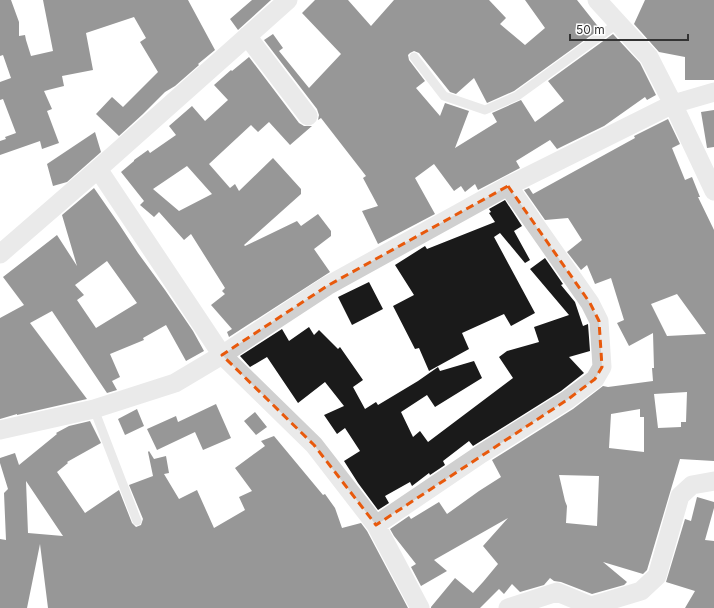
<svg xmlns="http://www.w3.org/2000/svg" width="714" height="608" font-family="Inter,sans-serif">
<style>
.building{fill:#1a1a1a;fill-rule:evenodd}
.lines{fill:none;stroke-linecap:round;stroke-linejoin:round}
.service{stroke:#d0d0d0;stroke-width:9}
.minor{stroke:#d0d0d0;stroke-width:19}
.marked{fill:none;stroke:#e8590c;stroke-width:3;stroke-dasharray:8 5;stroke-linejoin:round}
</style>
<rect width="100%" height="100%" fill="#fff"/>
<!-- building -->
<path class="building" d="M0,0H11L19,22V36L25,35L26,40L31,56L53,51L43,0H188L215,50L198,64L199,65L175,86L165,92L143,114L119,136L96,114L112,97L123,107L158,72L140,42L146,38L134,17L86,33L93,70L62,76L64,86L44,91L52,109L47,111L59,143L42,149L40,141L0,155V141L6,139L5,137L16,133L3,99L0,100V82L11,78L3,55L0,56Z
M252,0H271L238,30L230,19Z
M315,0H348L371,26L394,0H489L506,18L500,24L525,45L545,28L525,0H577L600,29L514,91L487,103L474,78L456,94L450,92L419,53L414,51L410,53L408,55L409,60L425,81L416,88L440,116L445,103L469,111L455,148L497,122L492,113L521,100L535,122L564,101L548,81L613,34L640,63L656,95L647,100L645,97L604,126L557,149L550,140L516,161L520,168L478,190L475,184L465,192L461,186L454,191L434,164L415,178L435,214L378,244L362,211L378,206L363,178L366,176L321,118L318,120L319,115L317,109L264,40L273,34L283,48L279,51L309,88L341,54L302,13Z
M645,0H714V80H685V57L659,52L634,24Z
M249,57L299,123L304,126H312L290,145L269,122L258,132L251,125L209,164L230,188L235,184L239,191L273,158L301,189V194L244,245L245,246L297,221L301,226L318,214L331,231V236L314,249L330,272L229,337L227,332L232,329L211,305L225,294L222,291L225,288L191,234L184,240L159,212L154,217L140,205L144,201L121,172L134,161V160L148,150L150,153L176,135L169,126L192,106L205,121L228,100L214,85L231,70L232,71ZM187,166L212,194L179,211L153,189Z
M714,110V147L707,148L701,112Z
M668,119L680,144L672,148L685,180L692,177L700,197H698L714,230V461L680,459L647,570L643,574L603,562L627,582L624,585L592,594L561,582L554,581L550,578L544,585L520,592L512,584L504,594L499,589L480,608H431V607L455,578L473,593L483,582L498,564L483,546L508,518L434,560L447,571L421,586L411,567L416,564L394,536L390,529L409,516L411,519L439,502L447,514L479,491L501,477L492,460L573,409L603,386L608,387L653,381L652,368H654L653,333L629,346L617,323L624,320L611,278L595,284L587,265L581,270L567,252L582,240L568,218L545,220L524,190L529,188L533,194L635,138L634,136ZM677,294L706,334L667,336L651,304ZM687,392L686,422H681V427L658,428L654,394ZM640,409V417H644V452L609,448L611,414ZM559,475L599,476L597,526L566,523L567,506L565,501Z
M95,132L101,152L67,182L53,186L47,164Z
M94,188L119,224L138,253L165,290L193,331L204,351L186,361L166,325L143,338L144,340L110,354L120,377L112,381L117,390L107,393L52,311L30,323L87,399L17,415V414L0,419V318L24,305L3,277L57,235L77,266L62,215ZM107,261L137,303L96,328L77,300L84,295L75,285Z
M505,200L522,226L514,231L530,260L525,263L500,233L494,237L535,313L511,326L504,314L462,333L469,349L429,371L419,348L415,349L393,306L414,295L395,265L425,246L427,249L495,222L489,213L491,212L489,209Z
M545,258L563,284L561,285L575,302L583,326L588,324L590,351L569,357L584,373L561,391L473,446L469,441L443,461L445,465L430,475L429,473L412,486L410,482L385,496L389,503L378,510L358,483L344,461L360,451L345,428L337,434L324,415L344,406L325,382L298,403L267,357L250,367L240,356L282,329L289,341L309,327L314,335L319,330L338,349L340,347L363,380L353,387L365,409L376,402L378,405L418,381L438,367L440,371L474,361L482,378L435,407L427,395L401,412L413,437L420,431L428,442L513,378L499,357L507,351L539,342L534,327L569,315L530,269Z
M369,282L383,309L352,325L338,297Z
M216,404L231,438L203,450L195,432L157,450L147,429L176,416L178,422Z
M137,409L144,426L125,435L118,419Z
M255,412L267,427L256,435L244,421Z
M90,421L101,443L67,462L68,463L57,472L85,513L119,490L132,523L136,527L141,525L143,519L129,485L153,476L148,452L149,451L154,459L166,456L169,473L164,474L179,499L197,490L214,528L245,510L239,497L252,491L235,468L265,446L261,441L274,436L323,495L325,494L335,508L342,528L361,523L367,531L408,608H48L40,544L27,608H0V539L6,540L4,493L8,489L0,463V458L15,453L19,465L57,434L56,433L69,426ZM26,481L63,536L28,533Z
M697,497L714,502V508L705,540L714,541V608H685L695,591L666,582L685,519L691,521Z"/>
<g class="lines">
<!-- service -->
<path class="service" d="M414,57L444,96L485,110L517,96L618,23
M94,409L137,521"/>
<!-- minor -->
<path class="minor" d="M597,0L649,57L673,104L714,191
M247,36L308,116
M98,169L222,355L314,445L376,525L420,608
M0,254L98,169L288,0
M0,430L94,409L175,383L222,355L327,286L508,186L673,104L714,92
M376,525L481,454L567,400L595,379L602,367L599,321L590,303L508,186
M508,608L557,592L591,606L641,591L657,576L680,496L692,485L714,481"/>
</g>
<!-- marked area -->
<path d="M0 0H714V608H0ZM508,186L590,303L599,321L602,367L595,379L567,400L376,525L314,445L222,355L327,286Z" fill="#fff" fill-opacity=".55" fill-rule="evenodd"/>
<path class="marked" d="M508,186L590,303L599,321L602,367L595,379L567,400L376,525L314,445L222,355L327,286Z"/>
<!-- scale -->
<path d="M570 34v6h118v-6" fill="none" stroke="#333333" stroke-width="2"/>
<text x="576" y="34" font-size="12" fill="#333333" stroke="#ffffff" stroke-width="3" paint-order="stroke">50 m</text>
</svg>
